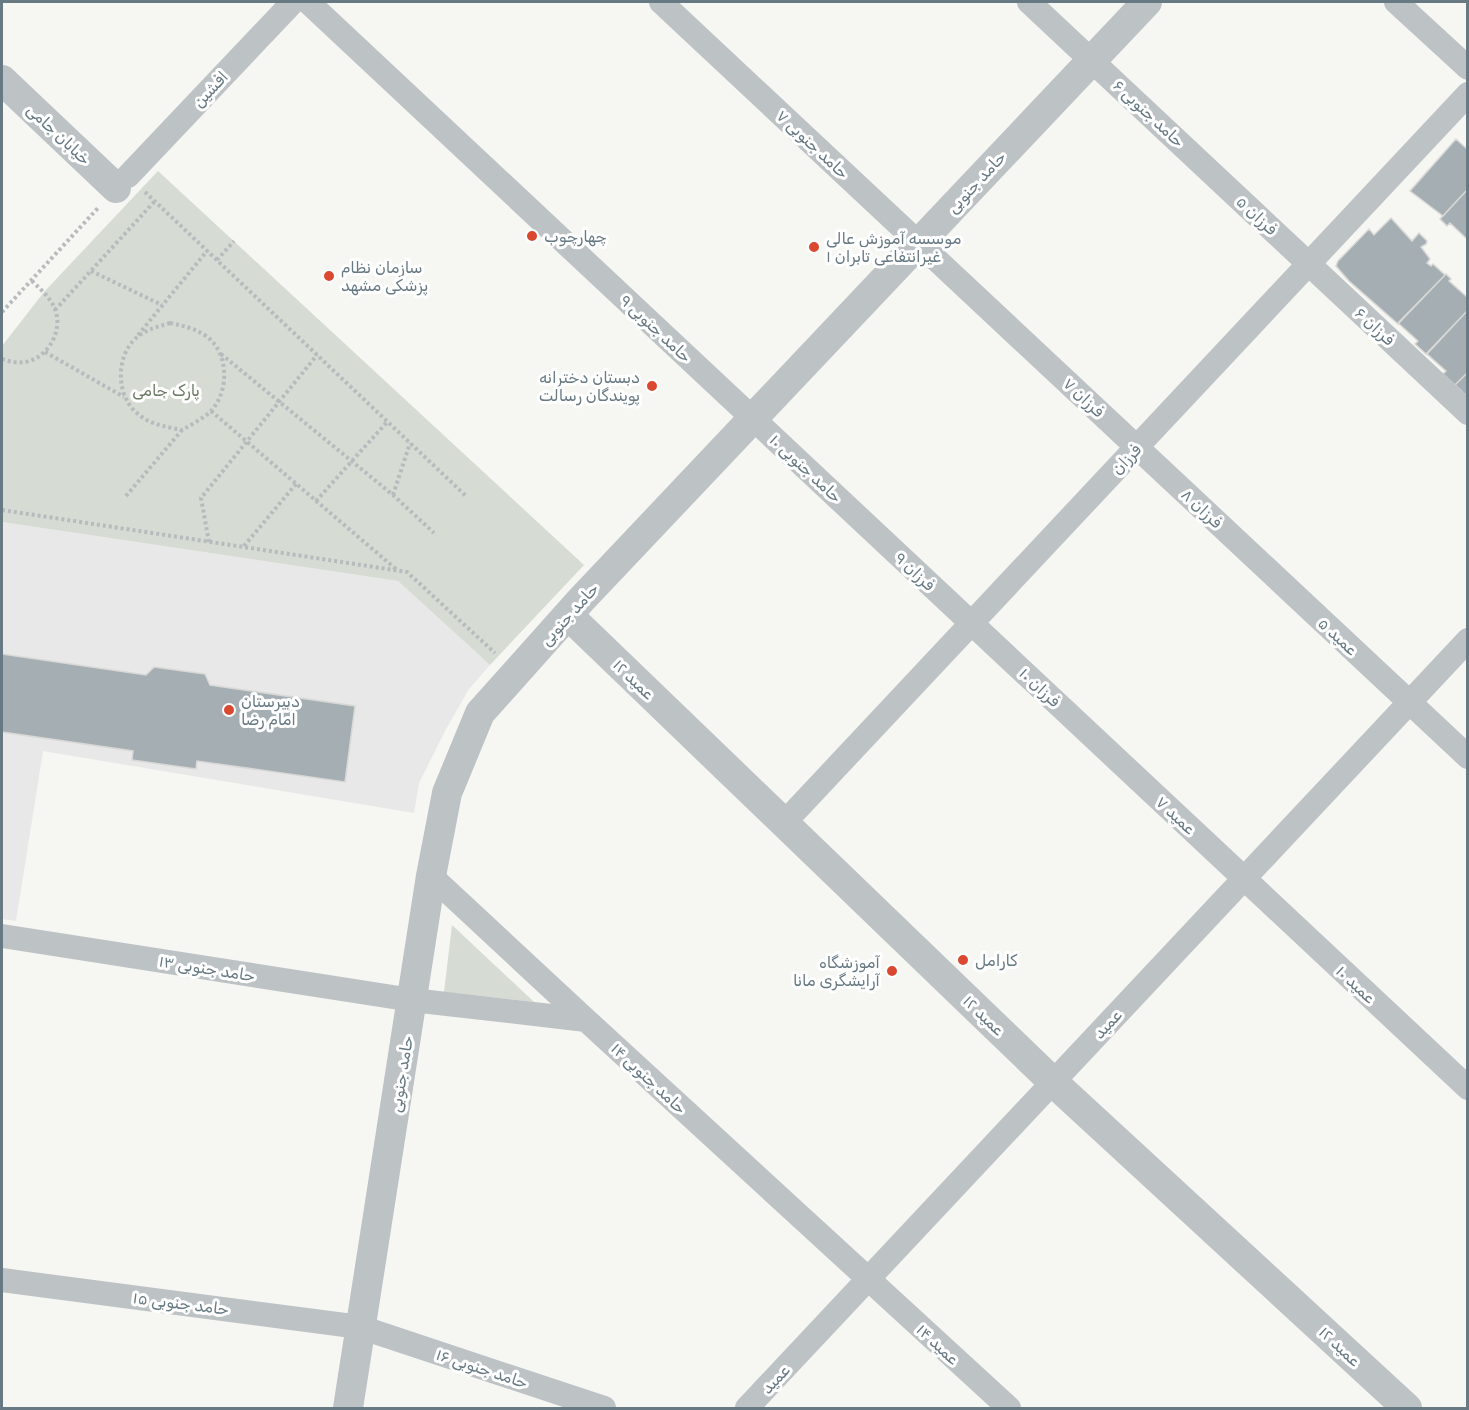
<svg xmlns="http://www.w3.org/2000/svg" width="1469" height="1410" font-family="Rubik,'Noto Sans Arabic',sans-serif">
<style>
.built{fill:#e7e8e7}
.green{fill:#d6dbd3}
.building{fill:#a5aeb3;stroke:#d8d8d6;stroke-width:1.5}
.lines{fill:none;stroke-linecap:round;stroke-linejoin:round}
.path{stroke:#b8bbbd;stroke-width:4;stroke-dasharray:3 3;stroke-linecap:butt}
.minor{stroke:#bdc2c5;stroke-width:24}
.tertiary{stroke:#bdc2c5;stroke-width:30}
.poi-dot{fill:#da4830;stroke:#fff;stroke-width:2}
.labels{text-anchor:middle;stroke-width:6;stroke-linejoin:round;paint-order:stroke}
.street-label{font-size:16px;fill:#677983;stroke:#fff}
.poi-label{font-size:16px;fill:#677983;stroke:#fff;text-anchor:start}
.park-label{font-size:16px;fill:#6b7a65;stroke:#fff}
</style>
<rect width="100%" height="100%" fill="#f6f6f3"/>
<!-- built -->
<path class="built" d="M2,522L398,581L490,665L469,689L445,731L419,783L414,813L43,751L16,921L2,919Z"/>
<!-- green -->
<path class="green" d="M158,171L584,565L490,665L398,581L2,522V346L44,292Z
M452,925L534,1002L444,992Z"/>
<!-- building -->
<path class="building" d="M1456,139L1468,150V189L1443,216L1410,191Z
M1468,189V240L1450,223L1447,226L1440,219Z
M1391,218L1412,241L1419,233L1427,241L1426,244L1421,247L1430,259L1427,263L1431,266L1433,264L1445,275L1398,324L1349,281L1336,266L1338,261L1369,229L1374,235Z
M1446,274L1451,279L1449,281L1468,298V310L1426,354L1415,344L1418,341L1398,323Z
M1468,310V372L1455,385L1443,374L1446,371L1427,354Z
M1468,372V397L1455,385Z
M2,654L146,675L154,667L205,674L210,685L355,706L345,782L197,761L196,769L132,760L133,751L2,732Z"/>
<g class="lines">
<!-- path -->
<path class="path" d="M145,192L467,497
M217,260L234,241
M91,271L162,305
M55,310L154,202
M2,312L98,208
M170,323C184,326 194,328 206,336C229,352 230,392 210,412C202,419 191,425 182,430C167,427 151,425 138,414C116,397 115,357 136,338C147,329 157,327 170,323Z
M138,335L207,251
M45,352L124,397
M221,354L393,495L434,533
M2,359C11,362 20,364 29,361C50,355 63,329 55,309C50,297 40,289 31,280
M211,411L397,570
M393,495L410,443
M126,496L182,430
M316,501L388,421
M2,510L407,572L495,653
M209,542L201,498L317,355
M244,546L296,484"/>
<!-- minor -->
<path class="minor" d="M308,2L1468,1088
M661,2L1468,757
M1029,2L1468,413
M1396,2L1468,68
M128,176L293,2
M784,823L1468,94
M431,876L586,1020L1009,1408
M2,936L412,1000L586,1020
M2,1280L360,1327L604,1408
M747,1408L1468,640"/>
<!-- tertiary -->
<path class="tertiary" d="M2,80L116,188
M568,615L1053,1082L1407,1408
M348,1408L431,876L447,793L480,713L581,600L1147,2"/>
</g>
<!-- markers -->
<g class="poi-dot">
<circle cx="532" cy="236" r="6"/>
<circle cx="814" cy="247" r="6"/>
<circle cx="329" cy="276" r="6"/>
<circle cx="652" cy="386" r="6"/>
<circle cx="229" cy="710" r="6"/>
<circle cx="963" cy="960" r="6"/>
<circle cx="892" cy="971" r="6"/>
</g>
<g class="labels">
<!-- street labels -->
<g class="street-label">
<text transform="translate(210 89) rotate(-47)" y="6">افشین</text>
<text transform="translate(1149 113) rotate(43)" y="6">حامد جنوبی ۶</text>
<text transform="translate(59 134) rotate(43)" y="6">خیابان جامی</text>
<text transform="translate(813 144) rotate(43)" y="6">حامد جنوبی ۷</text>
<text transform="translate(976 182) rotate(-47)" y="6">حامد جنوبی</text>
<text transform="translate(1257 215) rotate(43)" y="6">فرزان ۵</text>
<text transform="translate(1375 326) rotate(43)" y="6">فرزان ۶</text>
<text transform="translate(656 328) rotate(43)" y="6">حامد جنوبی ۹</text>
<text transform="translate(1084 397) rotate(43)" y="6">فرزان ۷</text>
<text transform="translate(1126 459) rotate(-47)" y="6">فرزان</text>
<text transform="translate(806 468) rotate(43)" y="6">حامد جنوبی ۱۰</text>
<text transform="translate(1202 508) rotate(43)" y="6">فرزان ۸</text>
<text transform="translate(915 571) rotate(43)" y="6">فرزان ۹</text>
<text transform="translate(569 614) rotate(-48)" y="6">حامد جنوبی</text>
<text transform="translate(1338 636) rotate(43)" y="6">عمید ۵</text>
<text transform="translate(634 679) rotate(44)" y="6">عمید ۱۲</text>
<text transform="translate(1040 687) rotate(43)" y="6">فرزان ۱۰</text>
<text transform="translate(1176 815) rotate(43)" y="6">عمید ۷</text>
<text transform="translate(207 968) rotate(9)" y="6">حامد جنوبی ۱۳</text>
<text transform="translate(1356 984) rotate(43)" y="6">عمید ۱۰</text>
<text transform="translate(984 1015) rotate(44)" y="6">عمید ۱۲</text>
<text transform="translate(1107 1024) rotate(-47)" y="6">عمید</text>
<text transform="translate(401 1074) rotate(-81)" y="6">حامد جنوبی</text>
<text transform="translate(649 1078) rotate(43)" y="6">حامد جنوبی ۱۴</text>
<text transform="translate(181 1303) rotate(7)" y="6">حامد جنوبی ۱۵</text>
<text transform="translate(938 1344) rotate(43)" y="6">عمید ۱۴</text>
<text transform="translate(1340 1346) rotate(43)" y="6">عمید ۱۲</text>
<text transform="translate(482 1368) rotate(18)" y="6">حامد جنوبی ۱۶</text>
<text transform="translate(775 1379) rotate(-47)" y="6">عمید</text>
</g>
<!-- poi labels -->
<g class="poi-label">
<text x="544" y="242">چهارچوب</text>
<text x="826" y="244">موسسه آموزش عالی<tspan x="826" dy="18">غیرانتفاعی تابران ۱</tspan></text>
<text x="341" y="273">سازمان نظام<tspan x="341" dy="18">پزشکی مشهد</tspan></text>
<text x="640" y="383" text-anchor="end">دبستان دخترانه<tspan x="640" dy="18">پویندگان رسالت</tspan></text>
<text x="241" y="707">دبیرستان<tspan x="241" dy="18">امام رضا</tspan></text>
<text x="975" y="966">کارامل</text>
<text x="880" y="968" text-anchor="end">آموزشگاه<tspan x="880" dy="18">آرایشگری مانا</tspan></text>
</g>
<!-- park labels -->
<g class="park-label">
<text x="166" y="396">پارک جامی</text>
</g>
</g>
<!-- border -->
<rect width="1469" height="1410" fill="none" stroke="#677983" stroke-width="6"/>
</svg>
